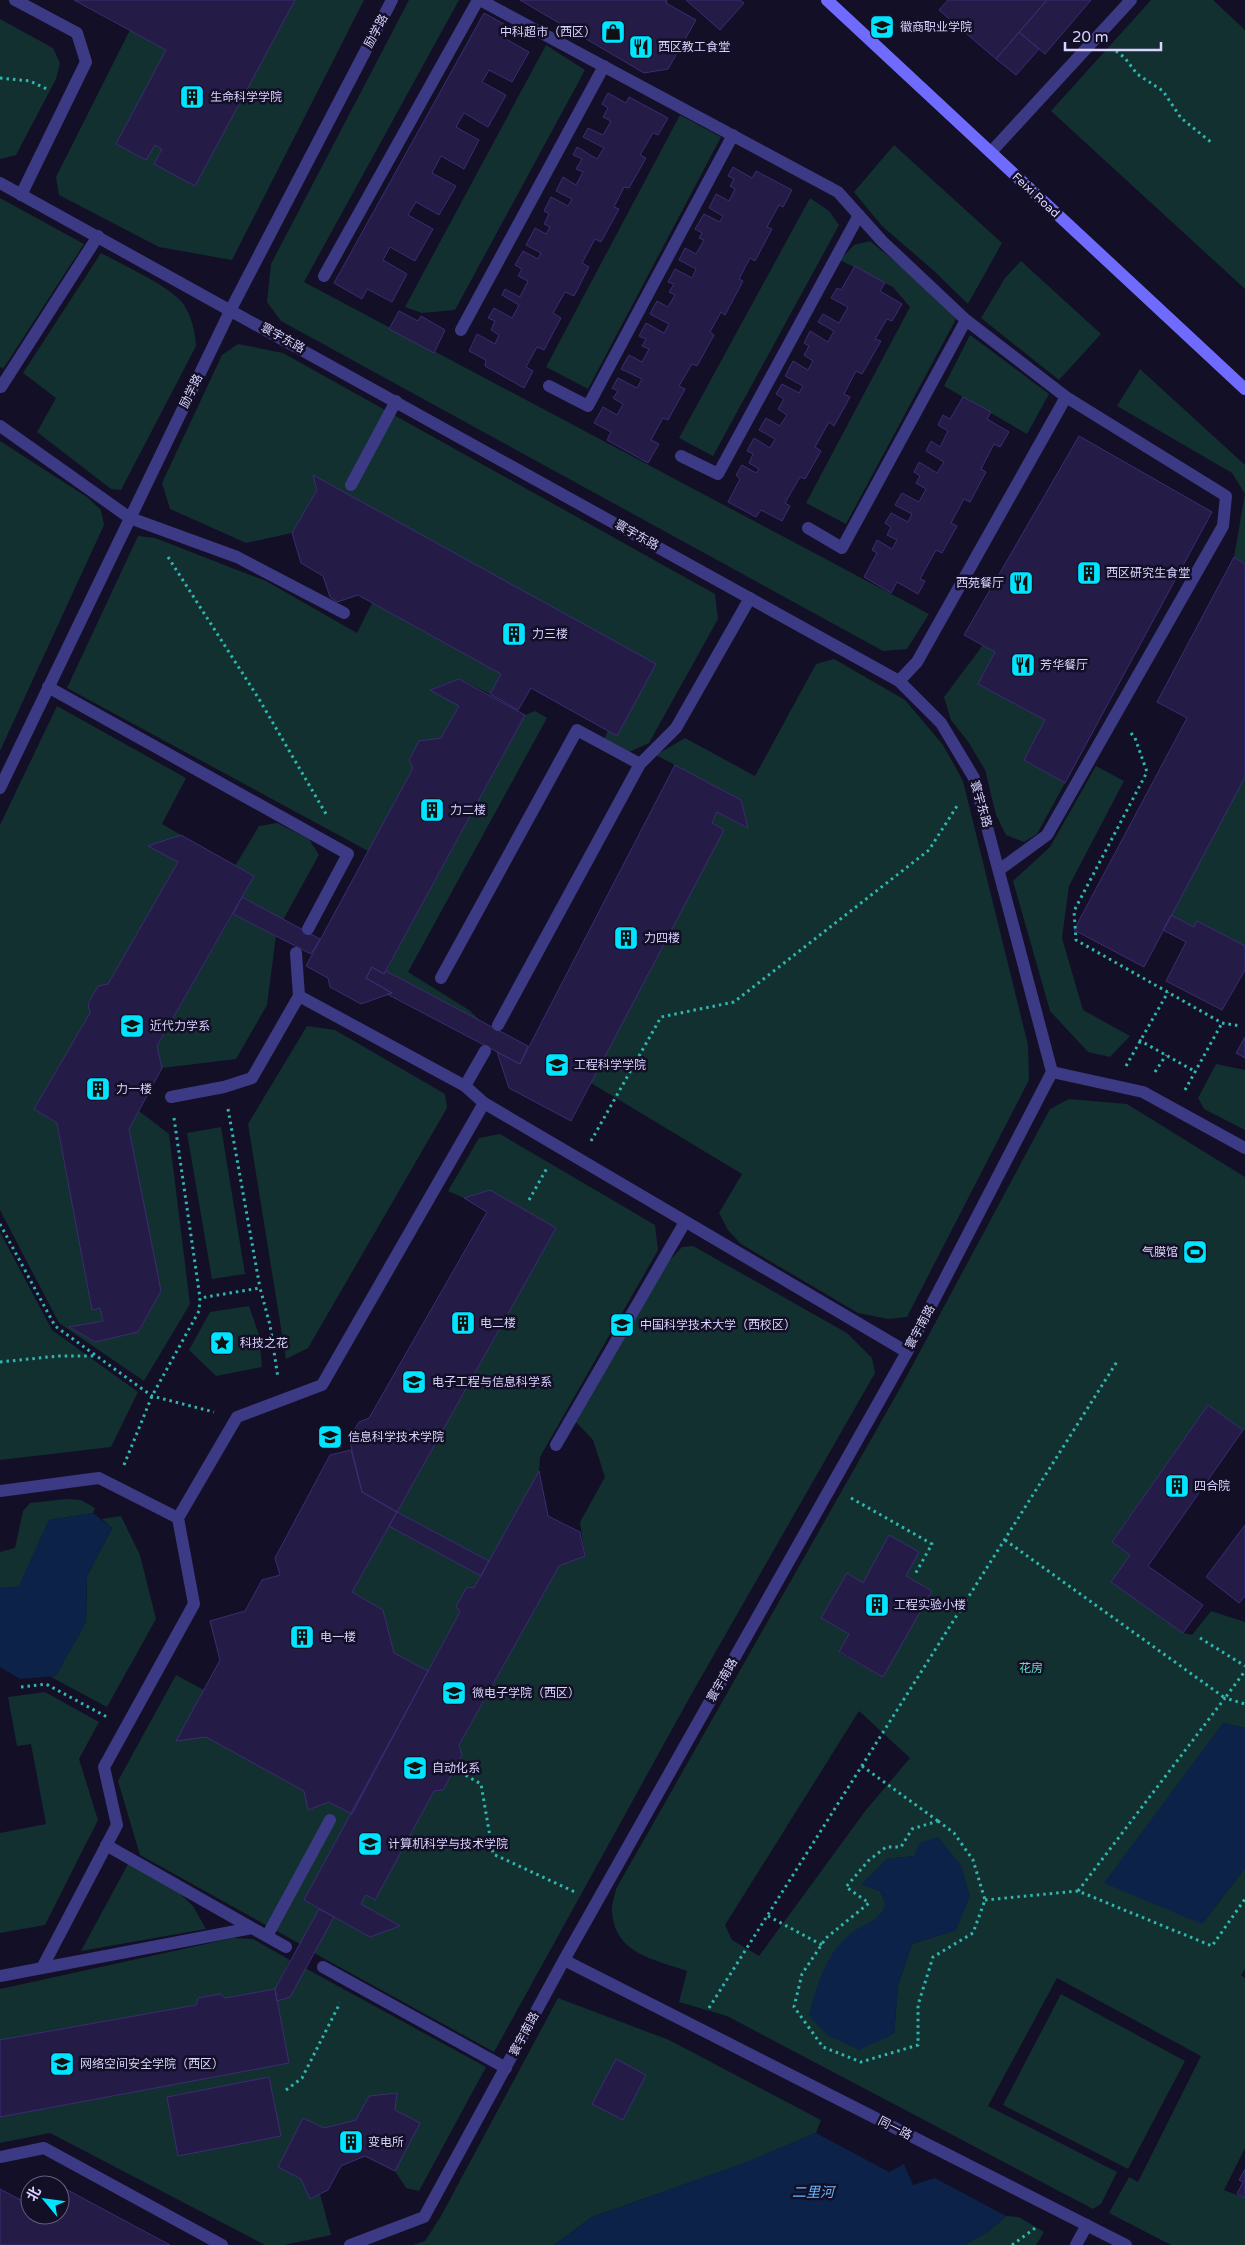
<svg xmlns="http://www.w3.org/2000/svg" width="1245" height="2245" font-family="'Varela Round','Noto Sans SC',sans-serif">
<style>
.green{fill:#12302f;fill-rule:evenodd}
.water{fill:#0c2248}
.building{fill:#241b47;stroke:#3b2d73}
.lines{fill:none;stroke-linecap:round;stroke-linejoin:round}
.path{stroke:#2fb8b0;stroke-width:3;stroke-dasharray:2.5 4;stroke-linecap:butt}
.service{stroke:#3d3a85;stroke-width:12}
.minor{stroke:#3d3a85;stroke-width:12}
.secondary{stroke:#6f6bff;stroke-width:12}
.labels{text-anchor:middle;stroke-width:5;stroke-linejoin:round;paint-order:stroke}
.poi-label{font-size:12px;fill:#d9d4ff;stroke:#130f26;text-anchor:start}
.street-label{font-size:12px;fill:#d9d4ff;stroke:#130f26}
.park-label{font-size:12px;fill:#5fe0c0;stroke:#130f26}
.water-label{font-size:14px;font-style:italic;fill:#62b6ff;stroke:#130f26}
</style>
<rect width="100%" height="100%" fill="#130f26"/>
<!-- green -->
<path class="green" d="M295,0H364L232,260L159,247L59,195L56,177L130,30L166,50L116,144L146,160L155,145L162,149L155,164L195,186Z
M409,0H459L304,282L929,614L907,649L883,651L281,321L267,302L271,264Z
M1151,0H1213L1245,30V289L1051,111Z
M0,19L53,48L60,63L56,79L16,155L0,159Z
M546,45L585,70L455,310L422,313L405,307Z
M680,115L721,137L588,389L546,367Z
M894,145L1002,243L968,304L933,270L882,226L854,192Z
M0,198L84,244L3,369L0,367Z
M810,198L829,211L839,225L713,456L679,438Z
M870,241L925,286L956,319L846,524L806,503L910,307L893,287L840,260L854,245Z
M101,253C121,264 174,288 184,305C192,318 195,331 196,346L121,490L111,489L37,432L56,398L23,373Z
M1021,261L1101,334L1059,380L981,318L1005,278Z
M970,335L1049,394L1027,434L944,386Z
M238,344L283,353L715,594L718,619L649,743L629,752L601,747L608,730L617,735L656,664L313,476L317,490L292,533L246,543L170,509L162,483L222,355Z
M1140,369L1245,465V564L1234,557L1245,494L1232,473L1117,406Z
M0,441L87,497L101,510L104,525L0,751Z
M138,536L155,538L266,581L357,633L372,603L501,674L490,694L459,679L431,689L459,706L441,738L419,741L409,759L413,768L368,851L67,688Z
M983,645L995,652L978,684L1045,720L1024,760L1065,783L1037,834L1024,842L1006,835L996,815L985,770L969,743L951,720L944,697Z
M834,659L905,700L943,745L963,781L1028,1045L1029,1080L907,1317L888,1319L858,1313L741,1244L728,1230L719,1213L742,1174L591,1083L724,830L712,823L717,812L748,828L741,800L656,755L685,738L755,776L816,664Z
M57,706L186,778L162,824L181,835L149,846L178,862L108,984L98,986L88,1004L90,1013L34,1109L57,1123L92,1310L100,1308L103,1321L70,1327L95,1342L138,1332L161,1291L129,1129L139,1111L169,1134L190,1304L144,1381L59,1323L0,1210V825Z
M535,711L547,718L408,972L469,1010L483,1023L386,971L525,715Z
M1096,766L1124,781L1069,886L1062,938L1083,1010L1130,1036L1110,1057L1088,1052L1050,1011L1013,881L1050,847Z
M1245,777V946L1197,921L1194,927L1171,915Z
M277,823L309,839L319,855L283,920L242,897L254,876L235,866L259,826Z
M233,914L276,936L267,1005L236,1059L162,1068L157,1046Z
M307,1026L335,1030L445,1094L447,1108L308,1348L286,1359L248,1124Z
M1216,1064L1245,1070V1130L1204,1109L1198,1098Z
M1069,1099L1127,1104L1245,1177V1431L1208,1405L1112,1542L1130,1555L1111,1582L1183,1633L1192,1635L1211,1611L1245,1622V1728L1223,1723L1202,1924L1245,1868V1969L1241,1975L1245,1978V2148L1224,2190L1245,2198V2245H1171L1109,2213L1129,2177L1138,2182L1201,2056L1057,1978L988,2106L1117,2172L1101,2204L1093,2209L727,2016L679,2002L687,1971C654,1959 615,1954 612,1912C611,1905 615,1896 616,1889L903,1383L1050,1109ZM890,1536L919,1552L906,1576L932,1591L881,1676L839,1653L849,1634L821,1618L847,1573L863,1583ZM859,1711L910,1758L866,1810L759,1956L732,1940L725,1925ZM914,1856L956,1930L912,1944L898,1986L894,2034L849,1935L881,1916L886,1904L880,1891L862,1884L887,1859Z
M221,1127L245,1274L212,1279L187,1133Z
M500,1134L655,1225L658,1250L540,1457L539,1471L489,1561L397,1512L556,1228L490,1191L464,1198L448,1191L479,1138Z
M0,1232L52,1330L138,1392L111,1447L0,1460Z
M693,1246L847,1333L872,1358L875,1373L691,1695L494,2052L314,1953L334,1917L370,1937L400,1926L361,1904L366,1895L375,1900L434,1791L443,1790L462,1755L459,1745L559,1566L585,1556L580,1522L605,1477L593,1440L576,1422L667,1263L682,1247Z
M249,1306L259,1335L262,1367L216,1376L189,1350L210,1312Z
M66,1499L81,1500L95,1508L93,1513L49,1520L19,1587L0,1588V1552L15,1548L23,1511L30,1503Z
M121,1516L140,1555L156,1619L107,1707L51,1677L56,1675L86,1622L87,1576L112,1528L102,1519Z
M389,1526L481,1576L474,1588L467,1587L456,1606L460,1612L428,1671L394,1653L383,1610L352,1592Z
M176,1675L204,1690L206,1737L352,1814L304,1900L319,1909L300,1944L140,1855L118,1781Z
M45,1692L99,1722L79,1759L98,1820L45,1925L0,1933V1833L46,1824L31,1744L17,1746L8,1697Z
M128,1864L175,1889L193,1906L206,1929L81,1951Z
M233,1938L253,1939L290,1960L275,1989L225,1998L220,1994L198,1998L196,2005L0,2040V1989Z
M305,1968L486,2067L419,2191L406,2188L395,2171L365,2156L341,2166L328,2190L320,2194L331,2235L284,2245H265L50,2133L0,2143V2117L288,2063L277,2001L290,1997Z
M1061,1994L1185,2061L1128,2169L1003,2105Z
M558,1998L669,2040L821,2120L816,2133L745,2163L592,2217L554,2245H413L425,2241L441,2216Z
M1006,2216L1019,2217L1044,2232L1036,2245H964L988,2232Z"/>
<!-- water -->
<path class="water" d="M93,1513L112,1528L87,1576L86,1622L56,1676L20,1679L0,1667V1588L19,1586L49,1520Z
M1223,1723L1245,1728V1868L1202,1924L1104,1883Z
M938,1837L961,1865L970,1896L956,1930L912,1944L898,1986L894,2034L859,2050L827,2035L809,2016C816,1987 825,1956 848,1936C863,1922 877,1925 886,1904L880,1891L862,1884L887,1859L914,1856L920,1843Z
M816,2133L889,2172L904,2164L913,2185L935,2178L1006,2216L988,2232L964,2245H554L592,2217L744,2163Z"/>
<!-- building -->
<path class="building" d="M74,0H295L195,186L154,164L162,149L155,145L146,160L116,144L166,50Z
M520,0H667L666,3L696,20L668,69L644,73Z
M686,0H740L744,3L720,30Z
M948,0H1047L996,59L939,10Z
M1047,0H1091L1045,54L1019,32Z
M484,13L511,28L506,39L529,52L512,82L489,70L482,82L506,95L488,127L464,113L456,127L479,140L464,169L441,156L432,173L456,186L439,215L416,202L408,215L433,229L415,261L390,247L383,260L407,274L392,302L367,289L362,299L334,283Z
M1019,32L1039,49L1016,75L996,59Z
M608,93L626,103L629,97L668,118L658,135L653,133L640,155L646,158L629,188L624,187L614,207L619,209L601,242L595,239L582,263L589,267L574,296L565,292L553,313L561,318L544,350L537,347L526,367L533,371L524,388L485,366L486,360L469,351L477,334L495,344L499,335L491,330L495,321L488,318L494,308L512,318L519,305L502,295L505,289L520,297L528,281L518,276L522,269L515,265L523,251L538,259L541,253L526,245L535,228L546,234L550,227L544,224L549,214L544,211L551,197L568,206L572,199L556,191L563,177L576,185L583,172L576,169L582,159L573,155L577,147L597,159L604,148L583,137L588,128L603,135L611,121L603,117L608,108L602,104Z
M733,167L752,178L756,171L792,190L783,207L779,205L767,227L772,229L755,261L750,258L739,279L743,281L725,315L721,312L710,332L714,335L697,366L692,364L679,386L685,389L668,420L663,418L651,440L659,444L648,463L607,440L611,432L594,423L603,407L617,415L623,404L613,398L618,391L612,388L618,378L637,388L642,379L621,369L629,355L642,362L649,349L642,346L646,339L639,336L646,323L664,333L669,324L650,314L657,301L668,307L675,295L669,292L674,284L668,282L675,269L692,278L696,269L679,260L685,248L696,254L704,240L699,238L702,233L695,229L704,214L720,222L723,216L709,208L716,194L729,201L735,189L730,186L734,179L728,176Z
M855,266L885,283L880,291L902,304L892,321L887,319L875,339L881,341L862,374L856,371L844,394L850,397L834,426L829,422L815,447L821,451L805,479L800,477L785,503L790,506L782,521L761,510L756,517L728,502L740,479L736,475L742,465L756,473L759,469L749,463L753,454L747,451L754,438L770,448L775,439L759,430L766,418L780,426L787,415L778,409L784,399L776,394L782,384L799,393L803,386L785,376L793,361L808,370L813,361L804,355L809,346L804,343L810,331L828,342L834,331L818,322L823,314L839,323L848,307L831,298L837,288L841,290Z
M399,311L418,321L421,316L445,330L434,353L389,329Z
M963,397L991,412L987,419L1009,432L1000,447L994,444L981,469L986,472L970,502L964,499L951,523L957,526L942,553L936,550L920,579L925,581L918,594L897,582L891,593L864,577L877,553L872,550L877,540L892,549L897,540L887,535L891,527L885,523L891,513L908,522L912,514L895,505L902,493L919,502L926,489L916,483L920,476L914,472L919,462L937,473L944,462L926,451L931,441L940,447L948,431L938,425L943,415L950,419Z
M1079,436L1212,512L1065,783L1024,760L1045,720L978,684L995,652L964,635Z
M313,475L656,664L617,736L531,688L518,710L490,694L501,674L358,595L337,602L330,597L323,576L301,563L292,533L317,490Z
M1234,557L1245,564V777L1144,967L1074,930L1187,718L1157,702Z
M459,679L525,715L384,974L372,967L366,978L392,993L361,1004L330,987L328,978L306,966L413,768L409,760L419,741L441,738L459,706L430,690Z
M675,765L741,800L748,828L717,812L712,823L724,830L571,1121L509,1088L497,1052L520,1064Z
M181,835L254,876L157,1046L162,1068L129,1129L161,1291L138,1332L95,1342L69,1327L103,1321L100,1308L92,1310L57,1123L34,1109L90,1013L88,1004L98,986L108,984L178,862L148,846Z
M242,897L320,939L311,954L233,914Z
M1171,915L1194,927L1197,921L1245,946V970L1222,1010L1166,981L1186,942L1163,930Z
M372,967L384,974L386,971L528,1046L520,1064L387,994L392,993L366,978Z
M1245,1037V1058L1236,1053Z
M490,1190L556,1228L397,1512L362,1492L349,1438L359,1422L369,1418L487,1212L464,1198Z
M1208,1405L1243,1430L1148,1566L1203,1605L1183,1633L1111,1582L1130,1555L1112,1542Z
M351,1450L362,1492L397,1512L352,1592L383,1610L394,1653L428,1671L352,1814L329,1802L308,1810L304,1791L206,1737L176,1741L220,1660L210,1621L245,1611L262,1580L280,1575L275,1558L330,1455Z
M539,1471L548,1516L580,1532L585,1556L559,1566L459,1745L462,1755L443,1790L434,1791L375,1900L366,1895L361,1904L400,1926L370,1937L304,1900L460,1612L456,1606L467,1587L474,1588Z
M397,1512L489,1561L481,1576L389,1526Z
M1245,1525V1596L1239,1603L1206,1577Z
M889,1535L919,1552L906,1576L932,1591L883,1677L839,1652L849,1634L821,1618L847,1573L863,1583Z
M319,1909L334,1917L290,1997L277,2001L275,1989Z
M275,1989L289,2063L0,2117V2040L196,2005L198,1998L220,1994L225,1998Z
M616,2059L646,2075L623,2120L592,2104Z
M269,2077L281,2136L178,2156L167,2097Z
M397,2093L395,2110L420,2123L395,2171L365,2156L341,2166L328,2190L310,2199L301,2179L278,2167L303,2118L324,2128L356,2120L369,2096Z
M1245,2169V2198L1237,2194L1243,2182L1239,2180Z
M60,2186L170,2245H0V2189L30,2205V2215H60Z"/>
<g class="lines">
<!-- path -->
<path class="path" d="M1116,51L1125,58L1137,74L1163,91L1181,118L1212,143
M0,78L30,81L47,89
M168,557L259,699L326,814
M1131,733L1135,738L1147,772L1074,911L1076,940L1222,1023L1241,1026
M1139,1040L1196,1072
M1126,1066L1168,992
M1155,1072L1166,1055
M1185,1090L1222,1023
M228,1109L260,1288
M174,1118L200,1298
M591,1141L661,1017L734,1002L929,850L957,806
M529,1200L547,1168
M0,1224L55,1326L152,1396L214,1412
M0,1362L58,1356H97
M124,1465L152,1396L199,1311L200,1298L260,1288L270,1325L278,1378
M851,1498L932,1544L914,1576
M1005,1540L1225,1698L1245,1671
M1200,1638L1245,1666
M21,1687L46,1684L107,1717
M862,1766L938,1821
M460,1772L481,1784L493,1854L575,1892
M938,1821L954,1833L973,1860L985,1900L973,1933L933,1957L918,2005V2045L861,2062L823,2047L794,2007L802,1974L826,1938L869,1903L846,1887L868,1861L886,1847H901L912,1829Z
M1078,1891L1225,1698L1245,1704
M985,1900L1078,1891L1212,1946L1245,1899
M768,1916L822,1945
M709,2008L1118,1360
M286,2090L302,2078L340,2003
M1012,2245L1038,2226"/>
<!-- service -->
<path class="service" d="M15,0L77,33L86,62L21,195
M480,0L838,192L882,241L966,320L1066,397
M991,152L1131,0
M324,276L478,0
M461,330L604,66
M549,386L588,406L733,135
M1,387L98,236
M0,426L130,518L237,557L344,613
M681,456L718,474L859,215
M351,485L396,401
M808,528L842,548L966,320
M899,681L917,662L1066,397L1226,496L1223,526L1047,835L999,870
M48,687L348,854L308,929
M296,953L299,996
M441,978L577,730L640,764
M498,1025L640,764L676,728L750,598
M1052,1072L1143,1092L1245,1148
M465,1086L485,1051
M171,1097L224,1087L252,1078L299,996L465,1086L484,1103L907,1352
M556,1445L685,1222
M0,1491L99,1478L178,1518
M106,1845L252,1928
M267,1936L330,1820
M323,1967L506,2068
M42,1968L117,1825L104,1767L194,1604L178,1518L237,1417L322,1385L484,1103
M0,1976L252,1928L286,1947
M0,2157L44,2148L222,2245"/>
<!-- minor -->
<path class="minor" d="M0,183L899,681L941,723L974,778L1052,1072L907,1352L564,1960L424,2217L350,2245
M0,788L231,309L392,0
M564,1960L1126,2245
M1076,2245L1087,2225"/>
<!-- secondary -->
<path class="secondary" d="M827,0L1245,389"/>
</g>
<!-- icons -->
<defs>
<symbol id="university-square" viewBox="-11 -11 22 22"><rect x="-9" y="-9" width="18" height="18" rx="4" fill="#00e5ff" stroke="#130f26"/><path d="M0-5L7-2L0 1L-7-2ZM-4 1L0 2.5L4 1V4Q0 6-4 4Z" fill="#111"/></symbol>
<symbol id="shop-square" viewBox="-11 -11 22 22"><rect x="-9" y="-9" width="18" height="18" rx="4" fill="#00e5ff" stroke="#130f26"/><path d="M-5-2.5h2.3a2.7 3.5 0 0 1 5.4 0H5L5.5 6h-11ZM-1.5-2.5h3a1.5 2.3 0 0 0-3 0Z" fill="#111"/></symbol>
<symbol id="restaurant-square" viewBox="-11 -11 22 22"><rect x="-9" y="-9" width="18" height="18" rx="4" fill="#00e5ff" stroke="#130f26"/><path d="M-5-6h1v4h1v-4h1v4h1v-4h1v5L-1.5 .5V6h-2V.5L-5-1ZM5-6V6H3V1.5H1.5Q1.5-4 5-6Z" fill="#111"/></symbol>
<symbol id="building-square" viewBox="-11 -11 22 22"><rect x="-9" y="-9" width="18" height="18" rx="4" fill="#00e5ff" stroke="#130f26"/><path d="M-4-6H4V6H1V3H-1V6H-4ZM-2.5-4.3h1.7v1.8h-1.7ZM.8-4.3h1.7v1.8H.8ZM-2.5-1h1.7V.8h-1.7ZM.8-1h1.7V.8H.8Z" fill="#111"/></symbol>
<symbol id="stadium-square" viewBox="-11 -11 22 22"><rect x="-9" y="-9" width="18" height="18" rx="4" fill="#00e5ff" stroke="#130f26"/><path d="M0-5a6.5 5 0 1 0 0 10a6.5 5 0 1 0 0-10ZM-3.5-1.8h7v3.6h-7Z" fill="#111"/></symbol>
<symbol id="sight-square" viewBox="-11 -11 22 22"><rect x="-9" y="-9" width="18" height="18" rx="4" fill="#00e5ff" stroke="#130f26"/><path d="M0-6L1.8-2.2L6-1.7L2.9 1.2L3.7 5.4L0 3.3L-3.7 5.4L-2.9 1.2L-6-1.7L-1.8-2.2Z" fill="#111"/></symbol>
</defs>
<g fill-rule="evenodd">
<use href="#university-square" x="868" y="13" width="28" height="28"/>
<use href="#shop-square" x="599" y="18" width="28" height="28"/>
<use href="#restaurant-square" x="627" y="33" width="28" height="28"/>
<use href="#building-square" x="178" y="83" width="28" height="28"/>
<use href="#building-square" x="1075" y="559" width="28" height="28"/>
<use href="#restaurant-square" x="1007" y="569" width="28" height="28"/>
<use href="#building-square" x="500" y="620" width="28" height="28"/>
<use href="#restaurant-square" x="1009" y="651" width="28" height="28"/>
<use href="#building-square" x="418" y="796" width="28" height="28"/>
<use href="#building-square" x="612" y="924" width="28" height="28"/>
<use href="#university-square" x="118" y="1012" width="28" height="28"/>
<use href="#university-square" x="543" y="1051" width="28" height="28"/>
<use href="#building-square" x="84" y="1075" width="28" height="28"/>
<use href="#stadium-square" x="1181" y="1238" width="28" height="28"/>
<use href="#building-square" x="449" y="1309" width="28" height="28"/>
<use href="#university-square" x="608" y="1311" width="28" height="28"/>
<use href="#sight-square" x="208" y="1329" width="28" height="28"/>
<use href="#university-square" x="400" y="1368" width="28" height="28"/>
<use href="#university-square" x="316" y="1423" width="28" height="28"/>
<use href="#building-square" x="1163" y="1472" width="28" height="28"/>
<use href="#building-square" x="863" y="1591" width="28" height="28"/>
<use href="#building-square" x="288" y="1623" width="28" height="28"/>
<use href="#university-square" x="440" y="1679" width="28" height="28"/>
<use href="#university-square" x="401" y="1754" width="28" height="28"/>
<use href="#university-square" x="356" y="1830" width="28" height="28"/>
<use href="#university-square" x="48" y="2050" width="28" height="28"/>
<use href="#building-square" x="337" y="2128" width="28" height="28"/>
</g>
<g class="labels">
<!-- poi labels -->
<g class="poi-label">
<text x="900" y="31">徽商职业学院</text>
<text x="596" y="36" text-anchor="end">中科超市（西区）</text>
<text x="658" y="51">西区教工食堂</text>
<text x="210" y="101">生命科学学院</text>
<text x="1106" y="577">西区研究生食堂</text>
<text x="1004" y="587" text-anchor="end">西苑餐厅</text>
<text x="532" y="638">力三楼</text>
<text x="1040" y="669">芳华餐厅</text>
<text x="450" y="814">力二楼</text>
<text x="644" y="942">力四楼</text>
<text x="150" y="1030">近代力学系</text>
<text x="574" y="1069">工程科学学院</text>
<text x="116" y="1093">力一楼</text>
<text x="1178" y="1256" text-anchor="end">气膜馆</text>
<text x="480" y="1327">电二楼</text>
<text x="640" y="1329">中国科学技术大学（西校区）</text>
<text x="240" y="1347">科技之花</text>
<text x="432" y="1386">电子工程与信息科学系</text>
<text x="348" y="1441">信息科学技术学院</text>
<text x="1194" y="1490">四合院</text>
<text x="894" y="1609">工程实验小楼</text>
<text x="320" y="1641">电一楼</text>
<text x="472" y="1697">微电子学院（西区）</text>
<text x="432" y="1772">自动化系</text>
<text x="388" y="1848">计算机科学与技术学院</text>
<text x="80" y="2068">网络空间安全学院（西区）</text>
<text x="368" y="2146">变电所</text>
</g>
<!-- street labels -->
<g class="street-label">
<text transform="translate(376 31) rotate(-62)" y="4">励学路</text>
<text transform="translate(1036 195) rotate(43)" y="4">Feixi Road</text>
<text transform="translate(283 338) rotate(29)" y="4">寰宇东路</text>
<text transform="translate(191 391) rotate(-64)" y="4">励学路</text>
<text transform="translate(637 535) rotate(29)" y="4">寰宇东路</text>
<text transform="translate(981 804) rotate(74)" y="4">寰宇东路</text>
<text transform="translate(920 1327) rotate(-62)" y="4">寰宇南路</text>
<text transform="translate(722 1680) rotate(-60)" y="4">寰宇南路</text>
<text transform="translate(524 2034) rotate(-62)" y="4">寰宇南路</text>
<text transform="translate(895 2128) rotate(27)" y="4">同一路</text>
</g>
<!-- park labels -->
<g class="park-label">
<text x="1031" y="1672">花房</text>
</g>
<!-- water labels -->
<g class="water-label">
<text x="813" y="2197">二里河</text>
</g>
</g>
<!-- north arrow -->
<g transform="translate(45 2200) rotate(299)"><circle r="24" fill="#130f26" stroke="#625e7d"/>
<path d="M0-4L9 19L0 12L-9 19Z" fill="#00e5ff"/>
<text y="-8" font-size="14" font-weight="bold" text-anchor="middle" fill="#d9d4ff">北</text>
</g>
<!-- scale -->
<path d="M1065 42v8h96v-8" fill="none" stroke="#d9d4ff" stroke-width="2.5"/>
<text x="1072" y="42" font-size="15" fill="#d9d4ff" stroke="#130f26" stroke-width="4" paint-order="stroke">20 m</text>
</svg>
